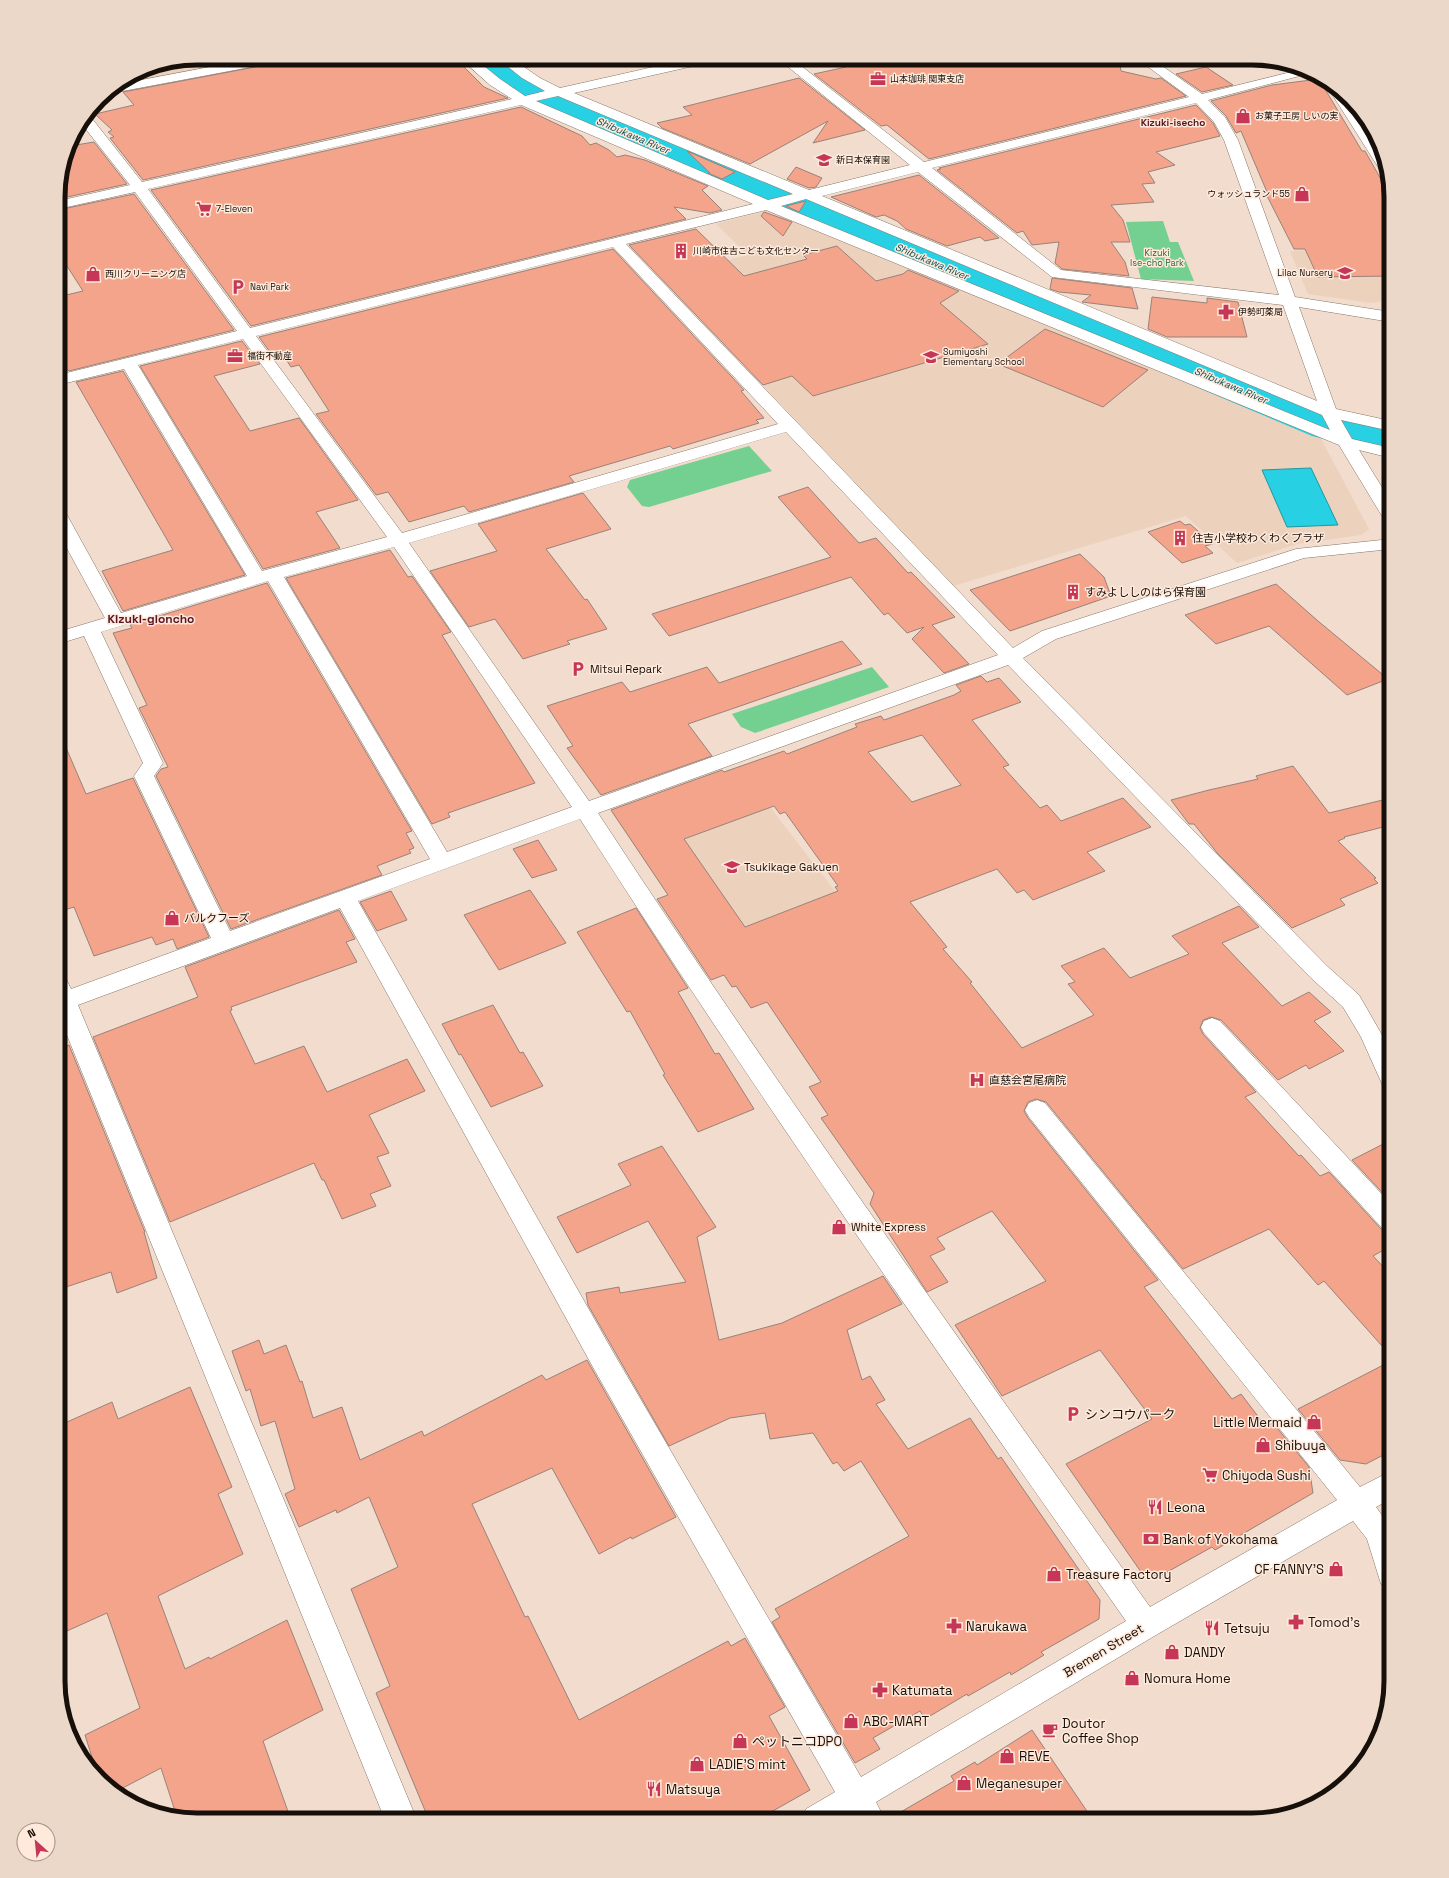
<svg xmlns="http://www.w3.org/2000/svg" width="1449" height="1878" font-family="'Space Grotesk','Noto Sans JP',sans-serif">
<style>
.built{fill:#ecd1bd}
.green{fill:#73d090}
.water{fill:#27d0e2;stroke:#2296a1}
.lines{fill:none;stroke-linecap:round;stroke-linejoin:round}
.river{fill:#27d0e2;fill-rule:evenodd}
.building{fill:#f4a48a;stroke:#99827a;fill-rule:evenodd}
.minor-casing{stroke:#887668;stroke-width:1}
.minor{fill:#fff;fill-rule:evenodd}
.labels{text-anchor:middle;stroke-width:3;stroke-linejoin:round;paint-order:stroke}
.far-poi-label{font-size:9px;fill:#160f0a;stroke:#fee9da;text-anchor:start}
.far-park-label{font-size:9px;fill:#24663c;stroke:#fee9da}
.far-neighbourhood-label{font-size:10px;font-weight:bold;fill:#5a1524;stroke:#fee9da}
.far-water-label{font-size:10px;font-style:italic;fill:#084e55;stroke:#fee9da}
.poi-label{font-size:11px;fill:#160f0a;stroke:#fee9da;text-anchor:start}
.neighbourhood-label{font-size:12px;font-weight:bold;fill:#5a1524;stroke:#fee9da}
.near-poi-label{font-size:13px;fill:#160f0a;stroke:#fee9da;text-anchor:start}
.near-street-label{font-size:13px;fill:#160f0a;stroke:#fee9da}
.rim{fill:none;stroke:#160f0a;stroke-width:5}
</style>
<rect width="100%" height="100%" fill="#f1dccd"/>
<!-- built -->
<path class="built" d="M197,58H263L117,86L144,68Z
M770,210L1320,437L1369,529L1361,535L1297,544L1237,563L1186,516L953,586L661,277L748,255L716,224Z
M1391,249V299L1372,303L1308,294L1290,251Z
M739,767L858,921L723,974L611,812Z"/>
<!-- green -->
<path class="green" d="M512,58H543L548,63L523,69Z
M1163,221L1170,242H1178L1194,281L1141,279L1126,222Z
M749,446L772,471L649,507L642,506L627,487L630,480Z
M872,667L889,687L755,733L741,727L732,714Z"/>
<!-- water -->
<path class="water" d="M1311,468L1338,525L1287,527L1262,470Z"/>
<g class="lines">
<!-- river -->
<path class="river" d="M465,58H506L553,88L1344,416L1391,428V456L1312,436L527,104L470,65Z"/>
</g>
<!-- building -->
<path class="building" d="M303,58H459L462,62V65L484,87L508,98L143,180L110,138L114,137L108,132L112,130L95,114L134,105L123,92Z
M844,58H1119L1121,71L1156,79L1161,78L1186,96L929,159L887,125L881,126L814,74L846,67Z
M1206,67L1233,85L1202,92L1176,74Z
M799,78L865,130L813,143L828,121L750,164L662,128L657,123L692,115L683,107Z
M1319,79L1362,151H1365L1391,197V276L1318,277L1305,249H1294L1265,192H1267L1241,131L1236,133L1226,116L1211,101L1272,85Z
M1196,105L1213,123L1220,136L1156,152L1175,165L1148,172L1155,183L1142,184L1154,202L1111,205L1123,220L1130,242H1111L1125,262L1129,276L1062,269L1055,263L1059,242L1032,245L1023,231L1017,233L937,170L941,169L939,168Z
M521,107L582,136L590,145L596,143L609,150L617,157L625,155L645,160L708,186L702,190L722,210L710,213L674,207L686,219L251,326L151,190Z
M94,142L127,184L58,199V188L70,146Z
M687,151L735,172L722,179L708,173H710Z
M796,167L822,178L816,187L809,188L787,179Z
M919,175L999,238L985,241L980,237L947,246L906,229L897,221L884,215L876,217L831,197Z
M134,194L234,330L69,371L67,369L58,371V297L83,291L58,252V210Z
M806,201L799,212L786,206Z
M764,212L792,222L783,236L761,216Z
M696,229L744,276L807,259L803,255L837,246L876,281L903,274L908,270L959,291L940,303L988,344L813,396L792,376L763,385L629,245Z
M613,249L744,390L741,391L764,418L756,420L759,423L673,449L670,446L569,476L574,482L469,512L464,506L409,522L388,492L376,495L316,414L329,411L299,365L291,367L285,358L276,360L259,337Z
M1052,278L1132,288L1138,309L1082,302L1091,295L1059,292L1050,289Z
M1152,297L1207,303V298L1238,302L1247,337H1167L1148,329Z
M1045,329L1148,370L1103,407L998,364Z
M242,341L260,364L214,376L250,431L299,418L358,500L316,512L340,548L263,569L140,366Z
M123,371L245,575L123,611L102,571L173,550L76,382Z
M808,487L859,543L876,538L908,573L911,572L955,617L932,625L969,664L944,673L912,639L924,627L907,633L888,613L884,615L851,577L669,636L652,614L831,557L778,497Z
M583,493L611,529L546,549L585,600L587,599L607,629L567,641L570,644L523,659L495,619L469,627L430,571L497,551L478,524Z
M1180,521L1185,525L1190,524L1213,544L1205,546L1213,553L1182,563L1148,532Z
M390,550L408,577L412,576L451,632L442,635L535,783L448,813L450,817L432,824L286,578Z
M1080,554L1104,577L1111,596L1010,631L970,590Z
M267,583L412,831L406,833L414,848L409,850L411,853L377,866L382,875L231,929L156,776L161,769L168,767L139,708L147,705L113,633L132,628L130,625Z
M1276,584L1318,621L1388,679L1347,695L1269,626L1216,644L1185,615Z
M842,641L862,664L688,724L712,756L601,795L567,748L573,746L547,706L622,682L630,692L707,667L719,683Z
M981,676L987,682L999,678L1021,702L972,720L1009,765L1003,767L1040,808L1047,805L1061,821L1123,798L1151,827L1087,852L1105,871L1033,900L1024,890L1017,893L997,869L910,902L947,947L943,949L972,982L970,983L1022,1048L1094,1015L1068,984L1075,982L1061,966L1104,948L1130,978L1189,954L1172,936L1239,906L1259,927L1222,943L1282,1006L1309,992L1331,1012L1314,1021L1344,1051L1309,1069L1306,1065L1278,1080L1221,1020L1211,1017L1203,1020L1200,1028L1203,1034L1256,1092L1245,1097L1299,1156L1301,1155L1320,1176L1329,1172L1381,1229L1391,1232V1246L1373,1256L1391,1275V1356L1324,1281L1318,1285L1269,1229L1183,1269L1046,1102L1036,1099L1028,1102L1024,1111L1028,1118L1158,1280L1144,1287L1232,1399L1241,1394L1263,1423L1264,1422L1267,1426L1273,1423L1309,1467L1313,1493L1215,1550L1212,1547L1160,1576L1141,1572L1066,1464L1152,1419L1100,1350L1002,1396L955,1325L1046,1281L992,1211L937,1238L945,1249L930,1256L948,1282L927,1292L870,1204L874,1193L821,1118L828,1115L809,1087L821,1082L767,1002L751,1008L736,986L732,987L724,975L711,980L657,899L668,895L611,810L722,770L724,772L784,751L787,754L857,727L855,724L881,716L884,720L954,695L961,691L956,685ZM922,735L961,785L912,802L868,752ZM774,806L780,814L785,812L838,886L835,887L838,891L745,927L684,839Z
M58,729L86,794L133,778L209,937L177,949L173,939L156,945L152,937L94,956L74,907L58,912Z
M1293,766L1329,813L1391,798V825L1344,837L1345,838L1338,841L1376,878L1374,879L1378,883L1340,899L1345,905L1292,928L1218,854L1194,824H1189L1171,800L1209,790L1258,779L1256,776Z
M538,840L557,870L532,878L513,849Z
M530,890L566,943L499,970L464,915Z
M391,891L407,920L377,931L360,902Z
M636,908L688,988L678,992L715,1054L719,1053L754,1109L698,1132L663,1075L665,1074L630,1011L627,1012L577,932Z
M339,910L355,939L346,942L357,962L231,1007L232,1010L230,1011L255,1064L304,1046L327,1092L407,1059L425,1091L369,1115L389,1153L377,1157L391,1186L370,1194L376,1206L342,1219L324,1180H322L314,1163L170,1222L93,1037L198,997L185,967Z
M493,1005L520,1053L523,1052L543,1086L491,1107L461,1054L459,1055L442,1024Z
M69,1045L145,1232H144L157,1278L117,1293L111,1272L66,1287L58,1258V1050Z
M1391,1140V1202L1352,1160Z
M662,1146L716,1227L697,1237L719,1340L782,1323L883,1276L902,1304L847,1330L862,1380L870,1376L885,1400L876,1404L908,1449L970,1418L998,1459L1001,1457L1100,1600L1099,1619L1041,1652L1044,1655L1011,1675L1010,1672L968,1696L967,1694L925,1719L920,1711L873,1738L880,1749L855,1763L772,1622L780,1617L775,1609L909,1536L861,1461L844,1471L837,1462L833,1464L813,1433L770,1439L765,1413L730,1418L669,1446L588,1305L586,1293L619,1287L620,1293L686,1282L648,1221L577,1253L557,1217L631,1185L618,1164Z
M259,1340L264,1354L286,1345L300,1382L302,1381L313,1418L342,1407L360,1460L422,1431L424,1436L542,1375L546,1380L587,1360L676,1517L632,1539L631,1537L599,1554L552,1468L472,1504L525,1617L528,1616L579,1720L728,1641L731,1646L745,1638L785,1707L769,1716L810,1790L757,1820H429L376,1693L390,1686L351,1589L398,1567L369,1497L337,1513L336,1510L299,1527L285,1494L295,1489L275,1421L261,1426L250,1389L246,1391L232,1351Z
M1391,1361V1451L1366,1464L1340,1460L1298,1409Z
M190,1387L232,1487L218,1494L243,1554L158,1596L185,1669L209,1657L210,1659L287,1620L323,1710L263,1741L291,1820H197L176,1814L161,1768L117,1791L97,1773L85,1735L140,1708L107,1613L58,1635V1426L112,1402L118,1419Z
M1032,1730L1093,1820H887L954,1781L951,1776L975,1762L977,1765Z"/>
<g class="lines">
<defs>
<path id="minor" d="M257,58H284L283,61L278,62L112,93L107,91L120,84Z
M460,58H474L500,79L525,96L545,91L522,78L497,58H511L540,78L560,88L693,58H717L716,61L711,62L574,93L809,190L910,165L777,58H791L924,162L1189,97L1136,58H1151L1202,94L1299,70L1311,73L1208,100L1225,117L1238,140L1295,297L1391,312V322L1299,307L1336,409L1391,421V431L1341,420L1352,439L1391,448V458L1359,450L1391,502V521L1385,520L1382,516L1339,445L766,210L626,244L1013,648L1042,631L1296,549L1391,539V549L1304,558L1056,639L1023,658L1327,966L1359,995L1382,1035L1391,1053V1088L1383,1086L1361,1037L1343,1007L1311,978L1008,665L598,813C774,1083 963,1344 1150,1607L1337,1500L1029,1117L1025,1110L1029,1103L1037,1100L1045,1103L1360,1487L1391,1471V1499L1376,1507L1391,1528V1588L1381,1584L1367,1539L1353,1521L1156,1635L876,1802L885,1820H852L850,1818L846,1820H801L806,1809L835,1792L594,1369L340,908L78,1005L417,1820H385L58,1013V977L66,979L71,989L211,938L134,776L143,763L84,636L58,644V632L105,618L58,532V510L64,511L67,515L121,613L247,576L124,369L58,385V375L237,331L135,192L58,209V201L130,185L81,123L88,116H90L142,182L512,99L490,85ZM558,96L565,99L793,194L768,200L536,101ZM1196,103L1214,122L1224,140L1279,295L1061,270L932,168ZM521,105L753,204L250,328L148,189ZM918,172L1052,277L1283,305L1317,401L822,196ZM806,199L1322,415L1330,430L781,206ZM613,247L778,424L402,533L256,336ZM243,339L387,537L262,571L138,365ZM786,432L998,655L589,801L409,543ZM394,547L572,807L447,852L284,577ZM268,581L430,859L230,931L154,776L163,763L101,632ZM580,819C754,1092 940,1356 1126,1621L861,1777L613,1352L358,901Z
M1332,88C1348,94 1379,142 1385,159C1387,163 1387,169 1388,174L1382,173L1380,170L1330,91Z
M1212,1018L1220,1021L1391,1204V1231L1382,1228L1204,1033L1201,1027L1204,1021Z"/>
</defs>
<!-- minor casing -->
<use href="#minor" class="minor-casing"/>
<!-- minor -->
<use href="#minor" class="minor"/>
</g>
<!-- icons -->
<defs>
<symbol id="office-bare" viewBox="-9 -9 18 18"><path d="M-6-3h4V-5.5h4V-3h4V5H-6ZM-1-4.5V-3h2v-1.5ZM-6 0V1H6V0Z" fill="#c53657" stroke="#fee9da" stroke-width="2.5" paint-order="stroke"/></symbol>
<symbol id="shop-bare" viewBox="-9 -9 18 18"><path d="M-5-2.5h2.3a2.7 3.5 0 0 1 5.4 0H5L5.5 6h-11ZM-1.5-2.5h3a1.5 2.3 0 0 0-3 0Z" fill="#c53657" stroke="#fee9da" stroke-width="2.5" paint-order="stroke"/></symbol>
<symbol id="school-bare" viewBox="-9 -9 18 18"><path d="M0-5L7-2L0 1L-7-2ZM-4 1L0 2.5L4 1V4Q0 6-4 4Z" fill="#c53657" stroke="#fee9da" stroke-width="2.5" paint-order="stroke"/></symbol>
<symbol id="supermarket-bare" viewBox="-9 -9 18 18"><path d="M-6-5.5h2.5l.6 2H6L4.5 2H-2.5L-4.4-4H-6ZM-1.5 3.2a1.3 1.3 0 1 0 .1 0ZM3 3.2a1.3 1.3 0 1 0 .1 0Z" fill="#c53657" stroke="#fee9da" stroke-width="2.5" paint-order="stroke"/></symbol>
<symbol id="building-bare" viewBox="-9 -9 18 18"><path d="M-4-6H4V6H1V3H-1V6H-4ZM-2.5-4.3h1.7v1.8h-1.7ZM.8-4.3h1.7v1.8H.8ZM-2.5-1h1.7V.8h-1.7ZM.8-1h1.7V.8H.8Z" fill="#c53657" stroke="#fee9da" stroke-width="2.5" paint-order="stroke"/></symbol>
<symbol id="parking-bare" viewBox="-9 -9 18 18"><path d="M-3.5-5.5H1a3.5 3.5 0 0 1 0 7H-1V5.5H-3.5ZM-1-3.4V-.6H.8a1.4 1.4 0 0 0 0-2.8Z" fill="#c53657" stroke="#fee9da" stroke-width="2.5" paint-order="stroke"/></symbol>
<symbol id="pharmacy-bare" viewBox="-9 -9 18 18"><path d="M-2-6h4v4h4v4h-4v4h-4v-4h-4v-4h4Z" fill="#c53657" stroke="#fee9da" stroke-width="2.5" paint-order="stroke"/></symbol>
<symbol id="hospital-bare" viewBox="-9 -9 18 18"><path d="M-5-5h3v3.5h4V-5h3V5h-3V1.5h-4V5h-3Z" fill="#c53657" stroke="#fee9da" stroke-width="2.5" paint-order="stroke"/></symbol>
<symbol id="restaurant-bare" viewBox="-9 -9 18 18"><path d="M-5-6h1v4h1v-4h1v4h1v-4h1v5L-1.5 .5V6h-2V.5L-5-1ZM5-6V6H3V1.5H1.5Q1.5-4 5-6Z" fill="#c53657" stroke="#fee9da" stroke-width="2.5" paint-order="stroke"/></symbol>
<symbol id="bank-bare" viewBox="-9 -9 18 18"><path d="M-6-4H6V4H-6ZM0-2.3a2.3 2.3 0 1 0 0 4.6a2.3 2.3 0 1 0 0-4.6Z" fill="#c53657" stroke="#fee9da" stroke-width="2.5" paint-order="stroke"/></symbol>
<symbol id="cafe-bare" viewBox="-9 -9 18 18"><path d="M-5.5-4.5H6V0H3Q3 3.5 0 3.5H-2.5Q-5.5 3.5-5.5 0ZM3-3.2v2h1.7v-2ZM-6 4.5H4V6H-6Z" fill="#c53657" stroke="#fee9da" stroke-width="2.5" paint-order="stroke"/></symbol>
</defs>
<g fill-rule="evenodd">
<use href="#office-bare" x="867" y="68" width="22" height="22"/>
<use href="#shop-bare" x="1232" y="105" width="22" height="22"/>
<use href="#school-bare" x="813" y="149" width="22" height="22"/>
<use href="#shop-bare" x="1291" y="183" width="22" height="22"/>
<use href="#supermarket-bare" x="193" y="198" width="22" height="22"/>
<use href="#building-bare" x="670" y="240" width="22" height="22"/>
<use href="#school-bare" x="1334" y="262" width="22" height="22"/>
<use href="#shop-bare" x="82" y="263" width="22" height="22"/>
<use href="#parking-bare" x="227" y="276" width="22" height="22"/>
<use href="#pharmacy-bare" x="1215" y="301" width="22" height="22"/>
<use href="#office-bare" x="224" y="345" width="22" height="22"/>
<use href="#school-bare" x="920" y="346" width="22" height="22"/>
<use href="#building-bare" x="1169" y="527" width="22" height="22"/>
<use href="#building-bare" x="1062" y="581" width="22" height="22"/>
<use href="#parking-bare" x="567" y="658" width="22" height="22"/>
<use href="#school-bare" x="721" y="856" width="22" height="22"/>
<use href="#shop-bare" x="161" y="907" width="22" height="22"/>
<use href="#hospital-bare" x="966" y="1069" width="22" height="22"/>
<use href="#shop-bare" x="828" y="1216" width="22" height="22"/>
<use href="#parking-bare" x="1062" y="1403" width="22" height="22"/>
<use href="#shop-bare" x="1303" y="1411" width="22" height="22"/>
<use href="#shop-bare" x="1252" y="1434" width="22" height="22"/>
<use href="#supermarket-bare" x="1199" y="1464" width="22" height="22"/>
<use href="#restaurant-bare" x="1144" y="1496" width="22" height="22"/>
<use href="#bank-bare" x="1140" y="1528" width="22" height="22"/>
<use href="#shop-bare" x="1325" y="1558" width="22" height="22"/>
<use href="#shop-bare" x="1043" y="1563" width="22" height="22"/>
<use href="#pharmacy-bare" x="1285" y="1611" width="22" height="22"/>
<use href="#pharmacy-bare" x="943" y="1615" width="22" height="22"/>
<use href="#restaurant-bare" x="1201" y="1617" width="22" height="22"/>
<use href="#shop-bare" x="1161" y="1641" width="22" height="22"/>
<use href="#shop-bare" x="1121" y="1667" width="22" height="22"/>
<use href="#pharmacy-bare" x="869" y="1679" width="22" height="22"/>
<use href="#shop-bare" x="840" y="1710" width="22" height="22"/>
<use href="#cafe-bare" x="1039" y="1719" width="22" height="22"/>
<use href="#shop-bare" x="729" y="1730" width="22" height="22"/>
<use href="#shop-bare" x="996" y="1745" width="22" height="22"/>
<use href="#shop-bare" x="686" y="1753" width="22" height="22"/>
<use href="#shop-bare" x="953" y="1772" width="22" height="22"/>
<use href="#restaurant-bare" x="643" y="1778" width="22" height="22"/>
</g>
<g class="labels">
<!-- far-poi labels -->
<g class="far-poi-label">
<text x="890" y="82">山本珈琲 関東支店</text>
<text x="1255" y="119">お菓子工房 しいの実</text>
<text x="836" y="163">新日本保育園</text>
<text x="1290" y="197" text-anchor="end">ウォッシュランド55</text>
<text x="216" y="212">7-Eleven</text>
<text x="693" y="254">川崎市住吉こども文化センター</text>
<text x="1333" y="276" text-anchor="end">Lilac Nursery</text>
<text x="105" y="277">西川クリーニング店</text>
<text x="250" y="290">Navi Park</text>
<text x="1238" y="315">伊勢町薬局</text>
<text x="943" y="355">Sumiyoshi<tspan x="943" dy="10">Elementary School</tspan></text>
<text x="247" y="359">福街不動産</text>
</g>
<!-- far-park labels -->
<g class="far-park-label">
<text x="1157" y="256">Kizuki<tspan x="1157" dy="10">Ise-cho Park</tspan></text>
</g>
<!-- far-neighbourhood labels -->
<g class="far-neighbourhood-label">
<text x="1173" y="126">Kizuki-isecho</text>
</g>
<!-- far-water labels -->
<g class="far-water-label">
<text transform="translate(633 135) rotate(23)" y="4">Shibukawa River</text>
<text transform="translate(932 261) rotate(23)" y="4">Shibukawa River</text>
<text transform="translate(1231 385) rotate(23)" y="4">Shibukawa River</text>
</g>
<!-- poi labels -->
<g class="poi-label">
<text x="1192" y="542">住吉小学校わくわくプラザ</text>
<text x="1085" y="596">すみよししのはら保育園</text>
<text x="590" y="673">Mitsui Repark</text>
<text x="744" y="871">Tsukikage Gakuen</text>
<text x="184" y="922">バルクフーズ</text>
<text x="989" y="1084">直慈会宮尾病院</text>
<text x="851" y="1231">White Express</text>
</g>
<!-- neighbourhood labels -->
<g class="neighbourhood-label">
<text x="151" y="623">Kizuki-gioncho</text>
</g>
<!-- near-poi labels -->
<g class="near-poi-label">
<text x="1085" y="1419">シンコウパーク</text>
<text x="1302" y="1427" text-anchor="end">Little Mermaid</text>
<text x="1275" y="1450">Shibuya</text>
<text x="1222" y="1480">Chiyoda Sushi</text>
<text x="1167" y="1512">Leona</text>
<text x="1163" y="1544">Bank of Yokohama</text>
<text x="1324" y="1574" text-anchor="end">CF FANNY'S</text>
<text x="1066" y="1579">Treasure Factory</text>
<text x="1308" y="1627">Tomod's</text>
<text x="966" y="1631">Narukawa</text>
<text x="1224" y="1633">Tetsuju</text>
<text x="1184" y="1657">DANDY</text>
<text x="1144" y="1683">Nomura Home</text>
<text x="892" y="1695">Katumata</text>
<text x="863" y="1726">ABC-MART</text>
<text x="1062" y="1728">Doutor<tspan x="1062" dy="15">Coffee Shop</tspan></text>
<text x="752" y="1746">ペットニコDPO</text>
<text x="1019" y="1761">REVE</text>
<text x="709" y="1769">LADIE'S mint</text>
<text x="976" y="1788">Meganesuper</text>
<text x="666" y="1794">Matsuya</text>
</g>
<!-- near-street labels -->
<g class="near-street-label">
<text transform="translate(1103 1650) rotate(-31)" y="5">Bremen Street</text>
</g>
</g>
<!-- crop -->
<path d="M0 0H1449V1878H0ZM197 65H1252A132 132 0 0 1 1384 197V1681A132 132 0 0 1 1252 1813H197A132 132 0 0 1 65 1681V197A132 132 0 0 1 197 65Z" fill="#ebd8c9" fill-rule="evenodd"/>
<path class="rim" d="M197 65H1252A132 132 0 0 1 1384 197V1681A132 132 0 0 1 1252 1813H197A132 132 0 0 1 65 1681V197A132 132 0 0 1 197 65Z"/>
<!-- north arrow -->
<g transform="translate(36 1842) rotate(333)"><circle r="19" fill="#fee9da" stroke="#a19287"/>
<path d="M0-3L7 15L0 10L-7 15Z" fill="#c53657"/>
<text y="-6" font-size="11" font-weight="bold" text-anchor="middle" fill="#160f0a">N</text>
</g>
</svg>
